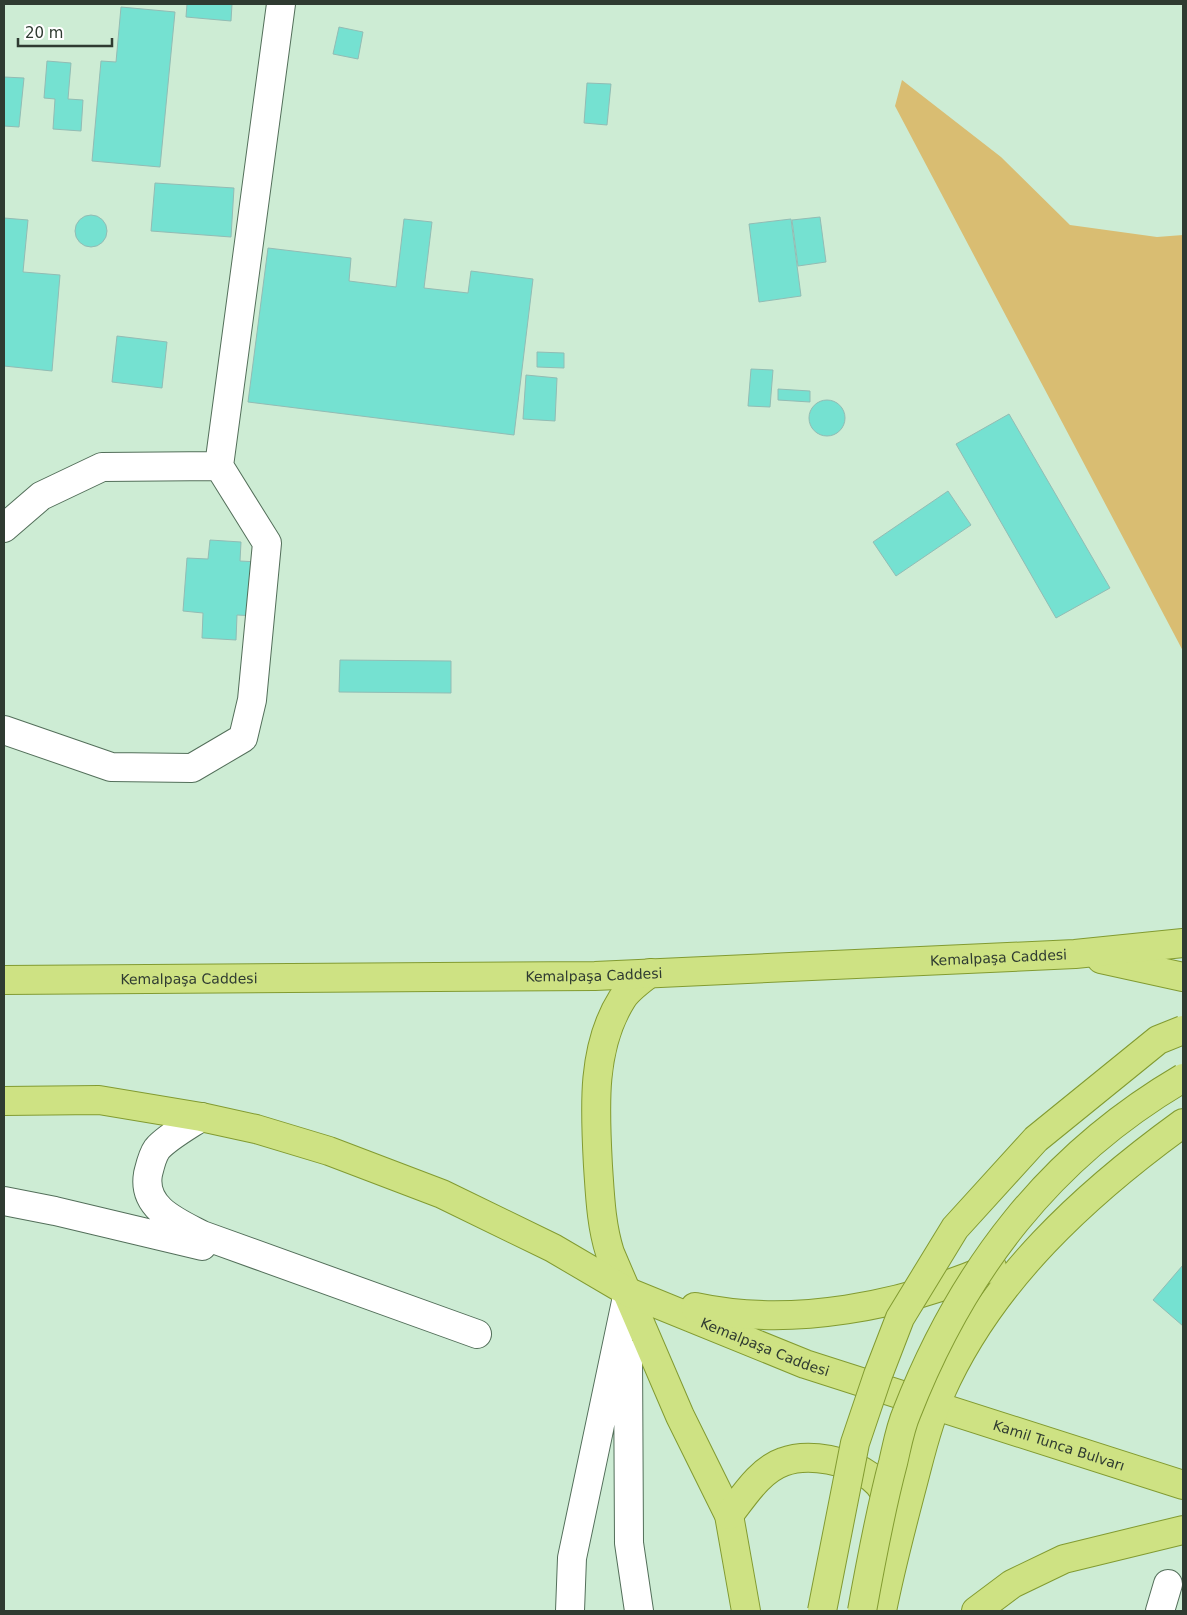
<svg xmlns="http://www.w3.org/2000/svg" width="1187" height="1615" font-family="'DejaVu Sans',sans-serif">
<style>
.green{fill:#d9bd72}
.building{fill:#75e1d1;stroke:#92bcb4}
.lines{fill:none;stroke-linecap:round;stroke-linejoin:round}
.minor-casing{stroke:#536f5a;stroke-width:30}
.major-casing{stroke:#829b31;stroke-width:30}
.minor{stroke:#fff;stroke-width:28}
.major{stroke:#cee283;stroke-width:28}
.major-bridge-casing{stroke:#829b31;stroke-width:30;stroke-linecap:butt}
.major-bridge{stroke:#cee283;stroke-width:28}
.labels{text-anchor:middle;stroke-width:4.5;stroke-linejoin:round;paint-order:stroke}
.street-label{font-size:14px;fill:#2f3b31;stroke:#fff}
</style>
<rect width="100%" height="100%" fill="#cdecd4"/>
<!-- green -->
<path class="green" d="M902,80L1001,157L1070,225L1157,237L1183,235V651L895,106Z"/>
<!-- building -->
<path class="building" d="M187,4H232L231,21L186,17Z
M121,7L175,12L160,167L92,161L101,61L116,62Z
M339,27L363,32L358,59L333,54Z
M47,61L71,63L68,99L83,100L81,131L53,129L55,99L44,98Z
M4,77L24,78L19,127L4,126Z
M587,83L611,84L607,125L584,123Z
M155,183L234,188L231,237L151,231Z
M75 231a16 16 0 1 1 32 0a16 16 0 1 1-32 0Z
M820,217L826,262L798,266L792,220Z
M4,218L28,220L23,272L60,275L52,371L4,366Z
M404,219L432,222L424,288L468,293L471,271L533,279L514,435L248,402L268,248L351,258L349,281L396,287Z
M791,219L801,296L759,302L749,224Z
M117,336L167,342L162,388L112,382Z
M537,352L564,353V368L537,367Z
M751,369L773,370L770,407L748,406Z
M526,375L557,378L555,421L523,419Z
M778,389L810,391V402L778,400Z
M809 418a18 18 0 1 1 36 0a18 18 0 1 1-36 0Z
M1009,414L1110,588L1056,618L956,444Z
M948,491L971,525L896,576L873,542Z
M210,540L241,542L240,561L259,562L256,616L237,615L236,640L202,638L203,613L183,611L187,558L208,559Z
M340,660L451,661V693L339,692Z
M1183,1265V1326L1153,1300Z"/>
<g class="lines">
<defs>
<path id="minor" d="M4,528L41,496L102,467L219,466
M4,730L111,767L192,768L243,738L252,700L267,543L219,466L281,4
M201,1117C189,1125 166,1138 157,1149C152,1156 150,1166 148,1174C142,1208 177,1222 202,1235L477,1334
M4,1201L55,1211L202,1246
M628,1354L629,1543L639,1611
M570,1611L572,1558L628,1292
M1160,1611L1168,1584"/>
<g id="major">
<path d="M1101,959L1183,977"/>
<path d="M650,973C641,980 628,989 622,999C591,1048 595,1110 598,1166C600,1195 601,1225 610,1253L680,1416L729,1515L746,1611"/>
<path id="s1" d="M4,980L595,976L1075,954L1183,943"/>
<path id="s2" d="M4,1101L99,1100L201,1117L256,1129L329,1151L442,1194L553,1248L628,1292L805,1364L1183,1485"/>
<path d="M695,1307C791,1328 904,1306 992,1267"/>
<path d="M729,1515C744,1496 760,1470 783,1462C809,1452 850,1461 871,1477C882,1485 889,1499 893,1512"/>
<path d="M882,1611C891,1565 903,1521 915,1475C922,1448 929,1419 941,1392C991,1280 1085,1194 1183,1123"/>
<path d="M976,1611L1012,1584L1064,1559L1183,1530"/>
</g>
</defs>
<!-- minor casing -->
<use href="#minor" class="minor-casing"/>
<!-- major casing -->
<use href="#major" class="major-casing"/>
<!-- minor -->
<use href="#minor" class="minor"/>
<!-- major -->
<use href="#major" class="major"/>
<defs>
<path id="major-bridge" d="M822,1611L855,1443L878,1375L900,1318L955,1228L1036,1139L1158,1040L1183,1030
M862,1611C871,1561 880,1512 893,1463C897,1446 900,1428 907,1412C963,1269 1050,1156 1183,1078"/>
</defs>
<!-- major-bridge casing -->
<use href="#major-bridge" class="major-bridge-casing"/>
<!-- major-bridge -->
<use href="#major-bridge" class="major-bridge"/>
</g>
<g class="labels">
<!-- street labels -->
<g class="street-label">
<text dy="5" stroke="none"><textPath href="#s1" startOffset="995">Kemalpaşa Caddesi</textPath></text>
<text dy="5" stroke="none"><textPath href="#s1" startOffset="590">Kemalpaşa Caddesi</textPath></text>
<text dy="5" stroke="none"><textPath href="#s1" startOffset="185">Kemalpaşa Caddesi</textPath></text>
<text dy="5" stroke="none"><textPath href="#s2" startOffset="810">Kemalpaşa Caddesi</textPath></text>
<text dy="5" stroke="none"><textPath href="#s2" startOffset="1120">Kamil Tunca Bulvarı</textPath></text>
</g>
</g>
<!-- border -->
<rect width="1187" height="1615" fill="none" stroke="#2f3b31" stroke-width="10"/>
<!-- scale -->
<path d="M18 38v8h94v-8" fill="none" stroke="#2f3b31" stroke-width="2.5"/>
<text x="25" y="38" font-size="15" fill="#2f3b31" stroke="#ffffff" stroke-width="4" paint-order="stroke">20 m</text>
</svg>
